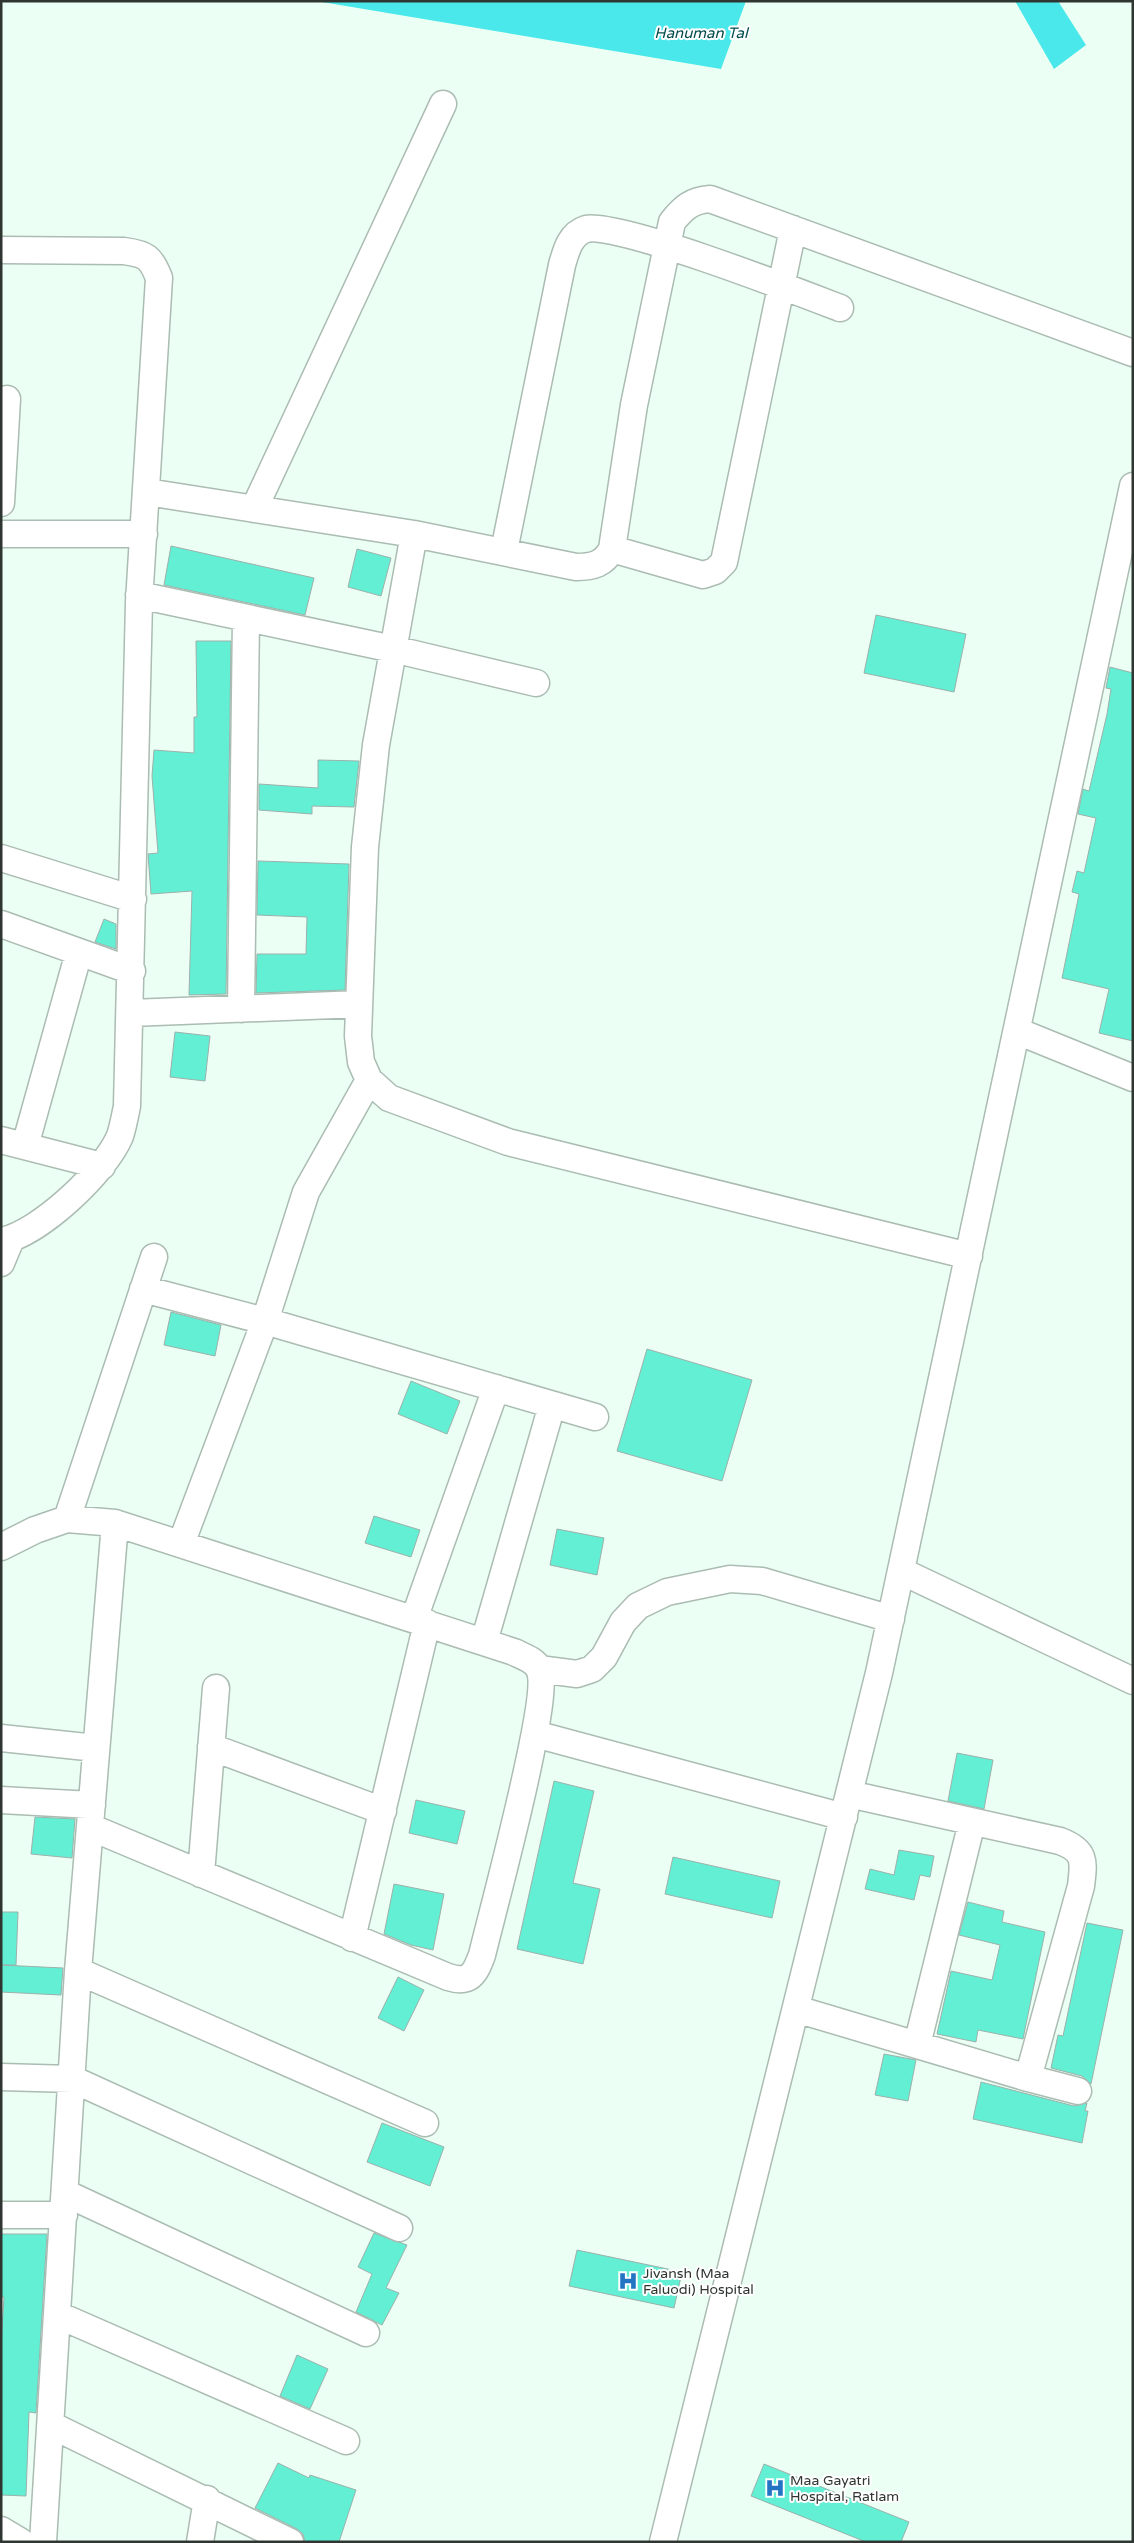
<svg xmlns="http://www.w3.org/2000/svg" width="1134" height="2543" font-family="'Varela Round',sans-serif">
<style>
.water{fill:#4ae8eb}
.building{fill:#62efd4;stroke:#9cb1ab}
.lines{fill:none;stroke-linecap:round;stroke-linejoin:round}
.minor-casing{stroke:#abbcb2;stroke-width:29}
.minor{stroke:#fff;stroke-width:26}
.labels{text-anchor:middle;stroke-width:4;stroke-linejoin:round;paint-order:stroke}
.poi-label{font-size:14px;fill:#2f3632;stroke:#fff;text-anchor:start}
.water-label{font-size:15px;font-style:italic;fill:#024b4c;stroke:#fff}
</style>
<rect width="100%" height="100%" fill="#ecfff4"/>
<!-- water -->
<path class="water" d="M316,1H746L721,69Z
M1015,1H1058L1086,45L1054,69Z"/>
<!-- building -->
<path class="building" d="M171,546L314,578L305,615L164,585Z
M357,549L391,558L381,596L348,587Z
M876,615L966,634L954,692L864,673Z
M196,641H231L226,994L189,995L192,891L151,894L148,854L158,853L152,776L154,750L194,753V717H197Z
M1110,667L1133,673V1041L1099,1033L1109,989L1062,978L1079,894L1072,892L1077,871L1084,873L1096,818L1078,814L1083,789L1089,791L1107,714L1111,689L1106,688Z
M318,760L359,761L354,807L312,806V814L259,810V784L318,788Z
M258,861L349,864L345,990L256,993L257,954H306L307,917L257,915Z
M104,919L116,924V949L95,942Z
M175,1032L210,1036L205,1081L170,1077Z
M171,1312L221,1325L215,1356L164,1345Z
M647,1349L752,1380L722,1481L617,1451Z
M411,1381L460,1401L447,1434L398,1414Z
M374,1516L420,1530L411,1557L365,1543Z
M557,1529L604,1538L597,1575L550,1565Z
M957,1753L993,1760L984,1809L948,1801Z
M554,1781L594,1791L573,1883L600,1889L583,1964L517,1949Z
M416,1800L465,1811L457,1844L409,1833Z
M35,1817L75,1819L72,1858L31,1854Z
M899,1850L934,1856L930,1877L920,1875L914,1900L865,1889L870,1869L894,1875Z
M673,1857L780,1881L772,1918L665,1894Z
M394,1884L444,1894L433,1950L411,1945L384,1934Z
M968,1902L1004,1911L1002,1922L1045,1932L1023,2039L978,2030L976,2042L937,2034L951,1971L992,1980L1000,1945L959,1935Z
M1,1912H18L16,1965H1Z
M1087,1923L1123,1930L1091,2084L1082,2076L1051,2068L1058,2035L1063,2036Z
M1,1965L63,1968L61,1995L1,1992Z
M398,1977L424,1990L404,2031L378,2018Z
M884,2054L916,2060L908,2101L875,2095Z
M981,2082L1074,2106L1087,2103L1085,2111H1088L1082,2143L973,2119Z
M382,2123L444,2147L430,2186L367,2162Z
M374,2233L407,2245L386,2288L399,2293L382,2325L356,2312L372,2274L358,2267Z
M1,2234H47L36,2413L29,2412L26,2496L1,2495V2346L4,2297H1Z
M577,2250L682,2272L674,2308L569,2286Z
M297,2355L328,2369L310,2409L280,2396Z
M278,2463L309,2478L310,2475L356,2490L339,2542H305L303,2534L297,2529L255,2508Z
M764,2464L909,2522L901,2542H866L751,2496Z"/>
<g class="lines">
<defs>
<path id="minor" d="M1,250L124,251C146,254 151,257 159,278L139,602L127,1106C125,1116 123,1127 120,1136C105,1172 39,1234 1,1241
M147,492L414,534L576,567C593,567 604,564 612,549L634,405L672,222C683,208 692,200 710,199L1133,353
M1,503L7,399
M254,509L443,104
M1,534H144
M414,534L376,745L365,847L358,1036L361,1062L369,1080L389,1098L508,1142L969,1256
M612,549L703,575L715,571L724,562L793,229
M504,551L562,265C566,251 570,234 586,229C616,221 801,293 840,308
M139,595L393,649L536,683
M1,858L133,899
M1,924L132,971
M241,1009L246,618
M131,1013L359,1004
M1017,1031L1133,1078
M1,1140L102,1166
M25,1146L79,952
M1,1263L11,1239
M143,1289L265,1321L595,1417
M67,1519L154,1257
M181,1544L265,1321L306,1192L369,1080
M1,1547L35,1530L67,1519L115,1523L514,1652C522,1656 535,1660 539,1669C552,1695 492,1913 482,1955C475,1974 470,1984 448,1977L90,1827
M901,1571L1133,1681
M414,1619L496,1388
M484,1642L552,1405
M539,1669L577,1674L592,1669L604,1657L623,1622L638,1606L667,1592L730,1579L762,1581L891,1619
M535,1734L844,1817
M1,1738L96,1748
M211,1747L383,1811
M849,1794L1060,1841C1086,1851 1084,1861 1081,1886L1028,2078
M1,1800L92,1805
M201,1874L216,1688
M352,1938L427,1623
M78,1971L425,2123
M796,2009L1028,2078L1078,2091
M917,2045L972,1822
M1,2077L72,2079L399,2228
M65,2193L366,2333
M1,2215H64
M58,2315L346,2441
M51,2425L290,2542
M1,2530L21,2542
M43,2542L78,1971L115,1523
M200,2542L207,2499
M663,2542L879,1673L1133,486"/>
</defs>
<!-- minor casing -->
<use href="#minor" class="minor-casing"/>
<!-- minor -->
<use href="#minor" class="minor"/>
</g>
<!-- icons -->
<defs>
<symbol id="hospital-bare" viewBox="-9 -9 18 18"><path d="M-5-5h3v3.5h4V-5h3V5h-3V1.5h-4V5h-3Z" fill="#2374c3" stroke="#fff" stroke-width="2.5" paint-order="stroke"/></symbol>
</defs>
<g fill-rule="evenodd">
<use href="#hospital-bare" x="614" y="2267" width="28" height="28"/>
<use href="#hospital-bare" x="761" y="2474" width="28" height="28"/>
</g>
<g class="labels">
<!-- poi labels -->
<g class="poi-label">
<text x="643" y="2278">Jivansh (Maa<tspan x="643" dy="16">Faluodi) Hospital</tspan></text>
<text x="790" y="2485">Maa Gayatri<tspan x="790" dy="16">Hospital, Ratlam</tspan></text>
</g>
<!-- water labels -->
<g class="water-label">
<text x="701" y="38">Hanuman Tal</text>
</g>
</g>
<!-- border -->
<rect width="1134" height="2543" fill="none" stroke="#2f3632" stroke-width="5"/>
</svg>
